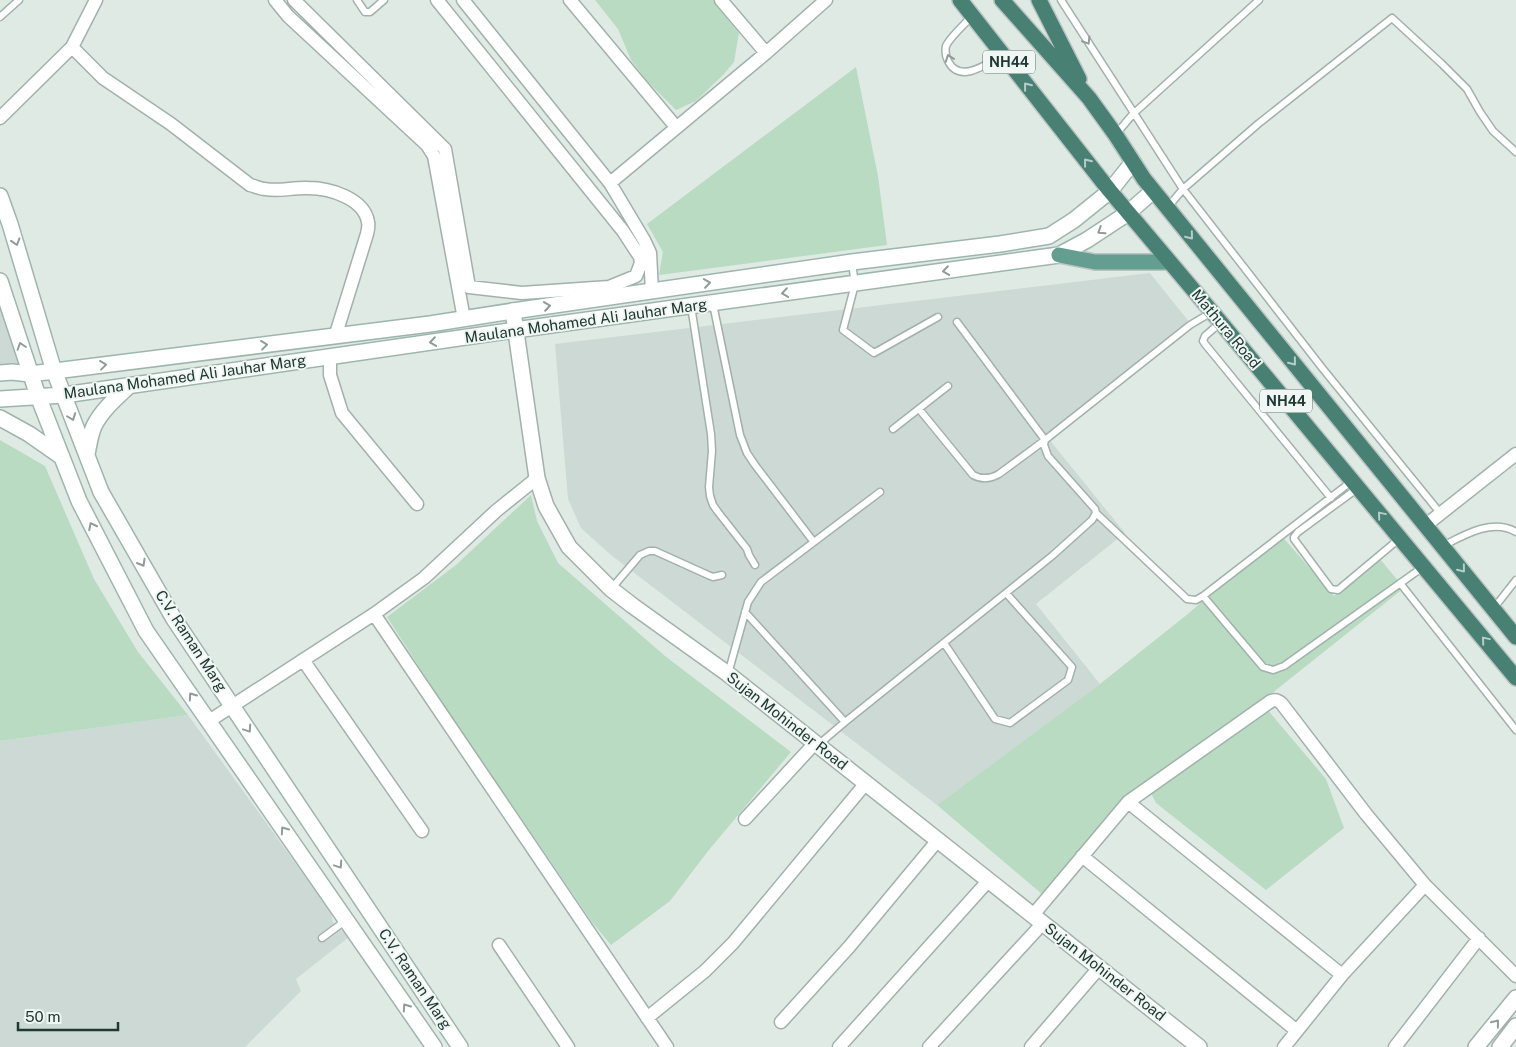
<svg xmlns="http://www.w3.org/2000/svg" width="1516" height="1047" font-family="'Public Sans',sans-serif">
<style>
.built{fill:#cdd9d4}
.green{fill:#b8dbc1}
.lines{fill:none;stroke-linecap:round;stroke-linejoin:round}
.service-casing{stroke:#a2b1ac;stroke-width:9}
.minor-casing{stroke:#a2b1ac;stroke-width:15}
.tertiary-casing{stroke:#a2b1ac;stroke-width:18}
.secondary-casing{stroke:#9eb5ad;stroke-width:18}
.primary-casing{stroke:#bcc4c2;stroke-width:18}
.trunk-casing{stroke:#bcc4c2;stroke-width:18}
.service{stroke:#fff;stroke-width:6}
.minor{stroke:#fff;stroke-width:12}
.tertiary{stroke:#fff;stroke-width:15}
.secondary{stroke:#fff;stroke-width:15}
.primary{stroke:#649e90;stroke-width:15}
.trunk{stroke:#488174;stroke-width:15}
.oneway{stroke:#909c98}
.oneway2{stroke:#b5cdc7}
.labels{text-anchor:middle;stroke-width:4;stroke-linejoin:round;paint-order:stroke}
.shield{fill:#eff6f3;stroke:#5e726c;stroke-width:1}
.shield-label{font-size:14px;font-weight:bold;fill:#203932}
.street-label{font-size:15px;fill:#203932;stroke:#eff6f3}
</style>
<rect width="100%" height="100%" fill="#dfeae5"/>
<!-- built -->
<path class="built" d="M1150,273L1190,323L1048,438L1125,533L1036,604L1100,684L937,805L611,555L581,528L568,499L555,344Z
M0,302L20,366L0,367Z
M188,715L331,912L334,929L345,931L349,937L296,979L301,991L245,1047H0V741Z"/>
<!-- green -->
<path class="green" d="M595,0H713L739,33L734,62L724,74L696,101L676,110L647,81L631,60L618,29Z
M856,67L878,176L887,245L659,275L663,252L647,224Z
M0,440L45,466L94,579L138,652L188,715L0,741Z
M531,495L537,521L558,563L665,656L791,752L708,851L670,901L611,945L592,922L447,710L387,617L456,565Z
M1280,534L1334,596L1380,559L1404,588L1261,702L1326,779L1344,828L1266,890L1156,803L1149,789L1127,806L1049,900L937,805L1100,684L1189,613Z"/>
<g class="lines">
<defs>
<path id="service" d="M357,0L365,12H370L384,0
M1061,0L1183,189L1323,369L1441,514
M972,16C965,24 950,37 946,46C945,51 946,57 948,61C960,85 988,63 1003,55
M0,17L19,0
M1116,134L1133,114L1259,0
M1168,207L1183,189L1258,124L1392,18L1442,64L1467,89L1480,112L1493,131L1516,152
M852,263L855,284L843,330L874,353L938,317
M713,304L740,435L747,453L755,465L813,541
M691,306L711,434L712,451L709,487L710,496L713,505L718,512L747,549L749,555L755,565
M1220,323L1205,336L1203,341L1205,344L1331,498
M919,409L973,475C982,480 990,479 999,474L1045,440L957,322
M893,429L948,386
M1358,488L1298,532L1294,537V539L1331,589L1338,590L1399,539
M1096,513L1187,599L1196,600L1203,596L1352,481
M1443,546C1464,535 1493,518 1516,532
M1400,583L1516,730
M611,589L640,555L649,551H655L708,575L713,577L722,575
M1203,596L1263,667L1273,670L1284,666L1423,567
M1494,608L1516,580
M745,612L845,722
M944,643L995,719L1010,723L1068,680L1072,667L1006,593
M728,674L748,602L761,582L880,492
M818,745L845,722L1052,556L1092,520L1096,513L1095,509L1048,456L1044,445L1045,440L1190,325L1212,312
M322,938L345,921"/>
<path id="minor" d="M275,0L288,16L427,145L434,156L464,319
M294,0L445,149L469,287L522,293L609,287L636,276L641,263L640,257L623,231L437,0
M463,0L610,183L644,240L650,253L652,291
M570,0L676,127
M721,0L766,53
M72,47L103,78L171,124L250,185C255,186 260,189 265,189C279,192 294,187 308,188C329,188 364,198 368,222C369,226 368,230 367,234L335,337
M0,118L72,47L96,0
M610,183L766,53L826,0
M330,357V375L342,413L417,504
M1426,525L1516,454
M374,614L667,1047
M303,660L422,831
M209,721L374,614L424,578L496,511L537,478
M1128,802L1342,975
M745,819L815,743
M1082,856L1297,1031
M1033,915L1128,802L1271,701C1276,699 1279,701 1282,704L1366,814L1425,885L1516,976
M499,945L568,1047
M647,1018L705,971L733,943L866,783
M781,1022L849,947L938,840
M839,1047L989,880
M929,1047L1043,923
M1031,1047L1099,968
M1284,1047L1342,975L1425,885
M1395,1047L1479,938"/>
<path id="tertiary" d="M513,311L537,478L546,506L569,547L611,589L633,606L728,674L1199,1047
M1476,1047L1516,998
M1500,1047L1516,1026"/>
<path id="secondary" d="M0,196L10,224L53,368L101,492L174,619L460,1047
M0,281L38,396L79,501L146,631L434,1047
M0,373L12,372L30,374L55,371L430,324L513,311L852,262L1000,244L1049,236L1074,220L1110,191L1133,162
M0,399L64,395L515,330L1059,255L1087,240L1128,213L1153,191
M0,418L29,434L62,457
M87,454C89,445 90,435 94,426C102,410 116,398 129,386"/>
<path id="primary" d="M1059,255L1095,262H1169"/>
<path id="trunk" d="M960,0L1110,191L1212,312L1516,678
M1002,0L1089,98L1115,134L1144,179L1516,637
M1039,0L1079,79"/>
</defs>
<!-- service casing -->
<use href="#service" class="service-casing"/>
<!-- minor casing -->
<use href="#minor" class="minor-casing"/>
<!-- tertiary casing -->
<use href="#tertiary" class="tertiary-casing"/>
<!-- secondary casing -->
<use href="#secondary" class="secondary-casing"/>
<!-- primary casing -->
<use href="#primary" class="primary-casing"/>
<!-- trunk casing -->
<use href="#trunk" class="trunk-casing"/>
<!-- service -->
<use href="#service" class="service"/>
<!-- minor -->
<use href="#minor" class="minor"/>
<!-- tertiary -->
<use href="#tertiary" class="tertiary"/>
<!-- secondary -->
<use href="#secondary" class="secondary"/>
<!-- primary -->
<use href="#primary" class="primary"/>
<!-- trunk -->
<use href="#trunk" class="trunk"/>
</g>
<!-- one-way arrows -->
<defs><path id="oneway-chevron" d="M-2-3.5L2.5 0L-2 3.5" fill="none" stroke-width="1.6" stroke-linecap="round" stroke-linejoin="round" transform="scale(1.25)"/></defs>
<g class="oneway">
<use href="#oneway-chevron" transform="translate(1087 41) rotate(58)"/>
<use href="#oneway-chevron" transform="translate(949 58) rotate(-110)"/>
<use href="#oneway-chevron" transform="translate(1101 231) rotate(147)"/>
<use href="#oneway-chevron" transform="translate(16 242) rotate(73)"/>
<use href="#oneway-chevron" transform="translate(946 271) rotate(172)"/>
<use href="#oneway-chevron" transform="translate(707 283) rotate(-8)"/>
<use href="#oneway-chevron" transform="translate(785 293) rotate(172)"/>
<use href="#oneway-chevron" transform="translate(547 306) rotate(-8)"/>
<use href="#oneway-chevron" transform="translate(433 342) rotate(172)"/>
<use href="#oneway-chevron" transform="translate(264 345) rotate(-7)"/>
<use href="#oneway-chevron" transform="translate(21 346) rotate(-108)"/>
<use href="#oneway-chevron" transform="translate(103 365) rotate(-7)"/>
<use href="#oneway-chevron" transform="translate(72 417) rotate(69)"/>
<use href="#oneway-chevron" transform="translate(92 526) rotate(-117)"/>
<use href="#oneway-chevron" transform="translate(142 563) rotate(60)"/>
<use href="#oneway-chevron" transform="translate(192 696) rotate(-125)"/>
<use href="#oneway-chevron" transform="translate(248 729) rotate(56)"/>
<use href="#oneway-chevron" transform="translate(284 830) rotate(-125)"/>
<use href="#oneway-chevron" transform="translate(339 865) rotate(56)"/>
<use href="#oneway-chevron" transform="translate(406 1007) rotate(-125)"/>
<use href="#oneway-chevron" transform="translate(1496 1023) rotate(-51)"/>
</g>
<g class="oneway2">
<use href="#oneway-chevron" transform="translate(1027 86) rotate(-128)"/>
<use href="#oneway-chevron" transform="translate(1087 162) rotate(-128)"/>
<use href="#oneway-chevron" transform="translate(1190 236) rotate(51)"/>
<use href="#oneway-chevron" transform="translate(1293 362) rotate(51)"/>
<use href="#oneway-chevron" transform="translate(1381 515) rotate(-130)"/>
<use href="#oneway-chevron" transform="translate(1462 569) rotate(51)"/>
<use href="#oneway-chevron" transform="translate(1485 640) rotate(-130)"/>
</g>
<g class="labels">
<!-- shield labels -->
<g class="shield">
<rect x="983" y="50.5" width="52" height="23" rx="4"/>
<rect x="1260" y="389.5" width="52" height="23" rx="4"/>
</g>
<g class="shield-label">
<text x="1009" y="67">NH44</text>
<text x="1286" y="406">NH44</text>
</g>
<!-- street labels -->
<g class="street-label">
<text transform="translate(586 321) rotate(-8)" y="5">Maulana Mohamed Ali Jauhar Marg</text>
<text transform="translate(1226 329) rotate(50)" y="5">Mathura Road</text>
<text transform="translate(185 377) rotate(-8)" y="5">Maulana Mohamed Ali Jauhar Marg</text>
<text transform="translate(191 641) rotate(57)" y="5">C.V. Raman Marg</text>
<text transform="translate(787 721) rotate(38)" y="5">Sujan Mohinder Road</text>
<text transform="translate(1105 972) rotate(38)" y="5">Sujan Mohinder Road</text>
<text transform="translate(415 979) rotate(56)" y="5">C.V. Raman Marg</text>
</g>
</g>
<!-- scale -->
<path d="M18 1022v8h100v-8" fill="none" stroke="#203932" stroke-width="2.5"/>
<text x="25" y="1022" font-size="15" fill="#203932" stroke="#eff6f3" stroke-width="4" paint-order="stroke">50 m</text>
</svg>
